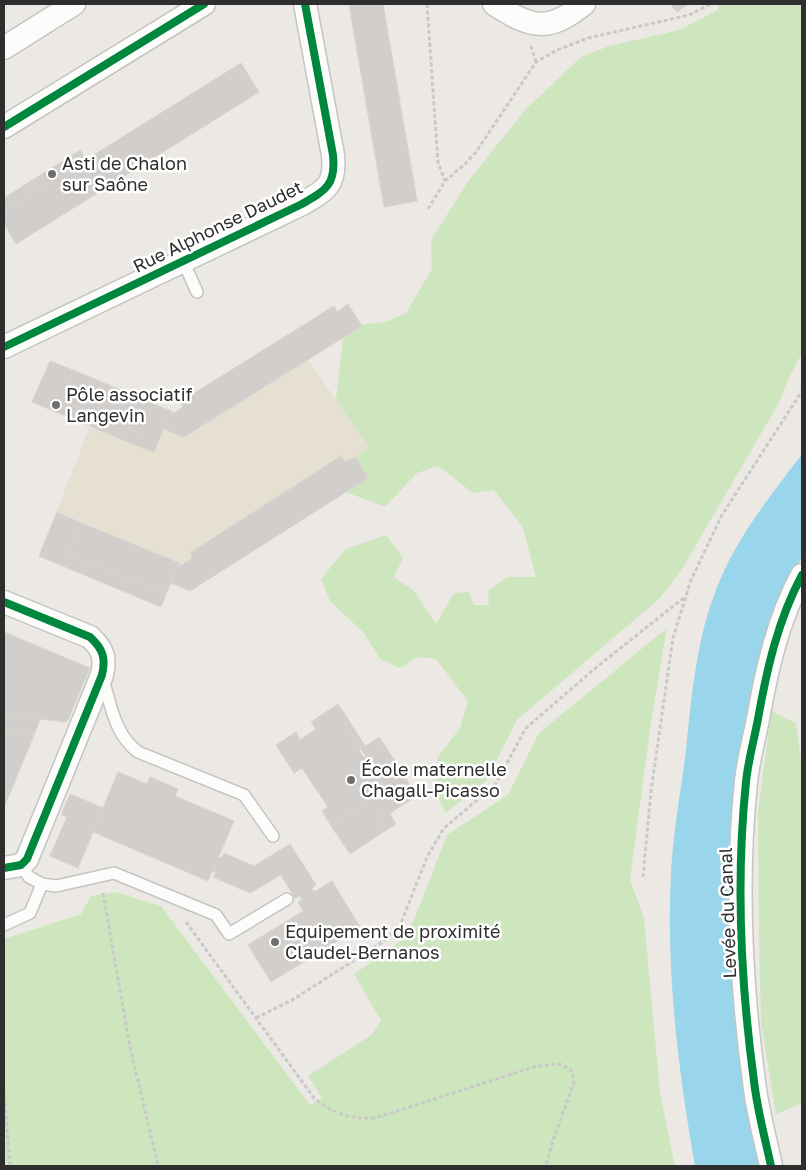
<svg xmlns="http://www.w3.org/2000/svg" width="806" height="1170" font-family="'Golos Text',sans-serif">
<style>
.education{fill:#e6e0d3}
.green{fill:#cee6be}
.water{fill:#99d6ec}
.building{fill:#d1cecb;stroke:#d7d4d0}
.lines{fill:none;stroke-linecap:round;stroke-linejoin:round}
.service-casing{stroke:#c5c4c5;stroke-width:14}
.minor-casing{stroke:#c5c4c5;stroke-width:25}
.path{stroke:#c9c9c8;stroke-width:3;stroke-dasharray:4 2.5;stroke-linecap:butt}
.service{stroke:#fcfcfb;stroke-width:11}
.minor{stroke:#fcfcfb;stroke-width:22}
.cycleway-casing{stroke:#fff;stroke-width:11}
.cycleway{stroke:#00873e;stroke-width:8}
.poi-dot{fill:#706f6e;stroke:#fff;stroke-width:2}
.labels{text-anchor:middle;stroke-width:5;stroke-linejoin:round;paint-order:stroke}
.poi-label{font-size:18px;fill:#2e2e2e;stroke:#fff;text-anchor:start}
.street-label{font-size:18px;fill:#2e2e2e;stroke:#fff}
</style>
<rect width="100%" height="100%" fill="#ece8e4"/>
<!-- education -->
<path class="education" d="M308,360L369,447L367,478L190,591L171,583L161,607L39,556L90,426L154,452L164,429L184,437Z"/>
<!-- green -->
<path class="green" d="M719,4H802V353L788,380L780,401L682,569L660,598L517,720L486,781L446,813L434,790L438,757L460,728L468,701L436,659L418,657L400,668L380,659L363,632L330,601L321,579L346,549L386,535L403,558L394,577L413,590L436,624L454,593L469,592L474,605H489L488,591L507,577H536L523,528L494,490L473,493L438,466L417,473L385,507L346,492L367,479L355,457L369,447L336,400L343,338L361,325L389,321L406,313L432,269L431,240L469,180L525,110L581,57L609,46L679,30L718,10Z
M667,628L650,729L630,879L644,918L660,1093L675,1166H4V939L81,914L91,896L115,892L161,906L310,1105L322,1098L308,1076L371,1035L381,1021L354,974L401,941L414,920L447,835L508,795L539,733Z
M771,711L796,723L802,767V1103L776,1114L761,1023L759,940L758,813Z"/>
<!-- water -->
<path class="water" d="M802,454V557L772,616L759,660L742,750L761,1166H695C678,1069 666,972 671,873C673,832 681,791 686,750C692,692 697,633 720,580C740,533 772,494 802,454Z"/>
<!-- building -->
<path class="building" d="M349,4H383L417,201L384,207Z
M670,4H688L677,12Z
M241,63L259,92L16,244L4,224V211Z
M80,150L86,160L4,211V198Z
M348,304L362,326L184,437L164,429L171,411L174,413L183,407L180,402L334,306L337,312Z
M50,361L73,370L61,400L139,432L133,444L32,402Z
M73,370L171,411L154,452L133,444L139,432L61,400Z
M341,456L345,462L355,457L368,478L190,591L171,583L179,564L182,565L193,558L190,553Z
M57,512L81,523L68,554L166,594L161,607L39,556Z
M81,523L179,563L166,594L68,554Z
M4,632L90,668L67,722L4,715Z
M338,704L346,716L342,719L361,749L359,750L364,758L366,756L387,789L331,826L322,811L328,807L302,768L294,773L276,745L296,732L300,740L316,729L311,722Z
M4,715L40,719L34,735L4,732Z
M346,716L365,746L361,749L342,719Z
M4,732L34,735L4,808Z
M379,737L384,744L366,756L361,749Z
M384,744L410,785L407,787L414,798L390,813L386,807L374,814L385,831L350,854L331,826L387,789L366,756Z
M118,772L147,784L150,777L178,789L175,796L234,821L208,881L93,832Z
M70,794L103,808L78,868L50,856L67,817L61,815Z
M386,807L396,824L385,831L374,814Z
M290,844L316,885L312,888L314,892L302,900L300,896L295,898L281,875L250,893L213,877L216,872L213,871L218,857L222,858L224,853L254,866Z
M332,881L360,927L271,982L248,945L303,911L298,902Z"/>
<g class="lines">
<defs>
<path id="service" d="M183,261L197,292
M103,679C111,706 115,735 138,752L244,795L273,836
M21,865L29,877L42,884L56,886L114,873L216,915L229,934L287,899
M4,925L30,913L42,884"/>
<path id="minor" d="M494,4C531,28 548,33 584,4
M4,48L74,4
M4,127L204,4
M4,347L302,204C326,190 336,185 333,155L305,4
M4,602L90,637C103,649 106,658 102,675L27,859L21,865L4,868
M771,1166C765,1138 757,1109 754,1081C741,985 736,878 746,782C748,761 754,740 758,719C767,668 778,620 802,575"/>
</defs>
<!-- service casing -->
<use href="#service" class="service-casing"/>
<!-- minor casing -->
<use href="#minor" class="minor-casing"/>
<!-- path -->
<path class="path" d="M427,4L438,162L445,181
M531,46L536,62
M428,209L445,181L465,164L476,152L536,62L557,50L588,38L689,15L711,4
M643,877L651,791L673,638L691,580L722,515L802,391
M103,893L130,1047L158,1166
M186,922L314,1098C334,1114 350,1119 375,1118L537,1066L560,1064L572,1071L574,1083L553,1140L546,1166
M256,1018L294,999L384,941L401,923L427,857L444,828L495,785L526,728L598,666L686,596
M4,1090L10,1166"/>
<!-- service -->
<use href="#service" class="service"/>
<!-- minor -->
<use href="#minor" class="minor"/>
<defs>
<path id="cycleway" d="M4,127L204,4
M4,347L302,204C326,190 336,185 333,155L305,4
M4,602L90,637C103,649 106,658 102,675L27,859L21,865L4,868
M771,1166C765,1138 757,1109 754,1081C741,985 736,878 746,782C748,761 754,740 758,719C767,668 778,620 802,575"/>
</defs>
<!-- cycleway casing -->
<use href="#cycleway" class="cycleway-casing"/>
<!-- cycleway -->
<use href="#cycleway" class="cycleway"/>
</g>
<!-- markers -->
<g class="poi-dot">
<circle cx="52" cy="174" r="5"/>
<circle cx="56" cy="405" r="5"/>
<circle cx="351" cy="780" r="5"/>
<circle cx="275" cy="942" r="5"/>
</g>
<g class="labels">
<!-- poi labels -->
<g class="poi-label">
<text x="62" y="170">Asti de Chalon<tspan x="62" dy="21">sur Saône</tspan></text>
<text x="66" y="401">Pôle associatif<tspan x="66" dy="21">Langevin</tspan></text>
<text x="361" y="776">École maternelle<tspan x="361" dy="21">Chagall-Picasso</tspan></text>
<text x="285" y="938">Equipement de proximité<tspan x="285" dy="21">Claudel-Bernanos</tspan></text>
</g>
<!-- street labels -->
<g class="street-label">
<text transform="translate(218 227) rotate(-26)" y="6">Rue Alphonse Daudet</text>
<text transform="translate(728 913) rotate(-92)" y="6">Levée du Canal</text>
</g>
</g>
<!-- border -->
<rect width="806" height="1170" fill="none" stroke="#2e2e2e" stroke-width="10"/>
</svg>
